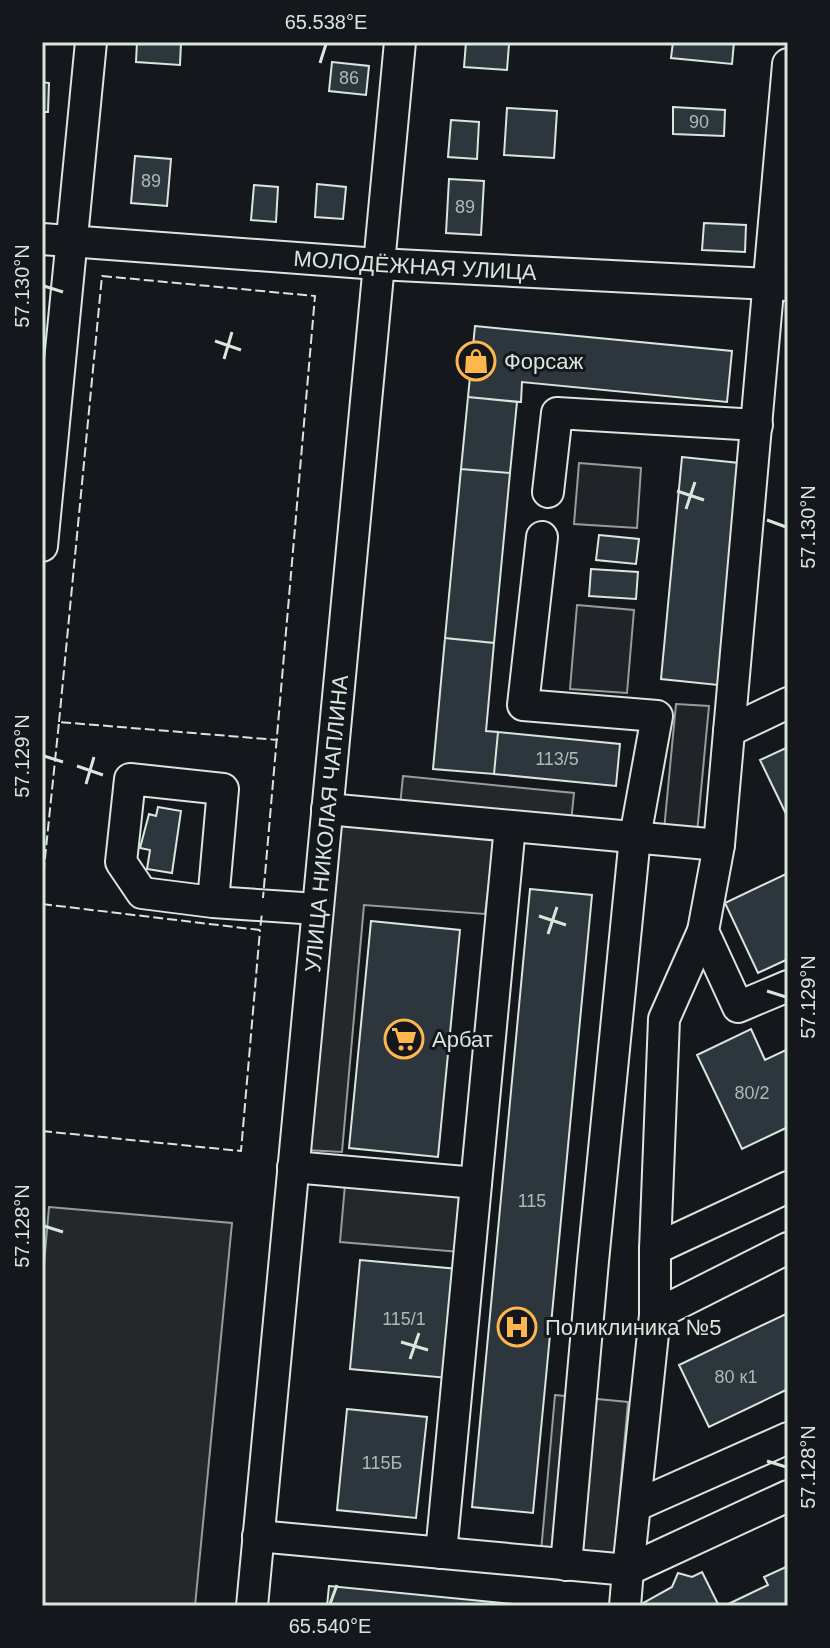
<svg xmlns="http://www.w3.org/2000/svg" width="830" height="1648" font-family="Arial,sans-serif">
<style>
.green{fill:#202428;stroke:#939e99;stroke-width:2}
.parking{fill:#24282b;stroke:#939e99;stroke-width:2}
.building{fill:#2c363c;stroke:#d8e6dc;stroke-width:2}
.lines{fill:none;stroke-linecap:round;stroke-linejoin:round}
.minor-casing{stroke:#d8e6dc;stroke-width:34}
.minor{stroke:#14181c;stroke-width:30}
.fence{stroke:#d8e6dc;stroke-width:2;stroke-dasharray:10 4;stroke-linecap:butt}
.ticks{fill:none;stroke:#d8e6dc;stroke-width:3}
.labels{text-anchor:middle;stroke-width:6;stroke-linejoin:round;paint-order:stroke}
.number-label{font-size:18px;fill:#adbab4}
.street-label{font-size:22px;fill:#d8e6dc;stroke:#14181c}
.poi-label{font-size:22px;fill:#d8e6dc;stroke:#14181c;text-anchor:start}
.neatline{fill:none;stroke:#d8e6dc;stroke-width:3}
.ticks-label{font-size:20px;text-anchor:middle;fill:#d8e6dc}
</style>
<rect width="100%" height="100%" fill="#14181c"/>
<!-- green -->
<path class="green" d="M579,463L641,468L637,528L574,524Z
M577,605L634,610L627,693L570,689Z
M676,704L709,706L697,833L664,830Z"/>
<!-- parking -->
<path class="parking" d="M403,776L574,793L570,832L399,816Z
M335,819L495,833L485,914L364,905L342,1152L305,1150Z
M346,1173L466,1183L460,1252L340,1242Z
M49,1207L232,1223L195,1606H42V1288Z
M555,1395L628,1402L613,1570L540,1563Z"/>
<!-- building -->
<path class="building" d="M137,42H181L180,65L136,62Z
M466,42L509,44L507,70L464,67Z
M673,42H734L732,64L671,58Z
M332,62L369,66L366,95L329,91Z
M42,82L49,83L48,112H42Z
M673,107L725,110L724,136L673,134Z
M507,108L557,111L554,158L504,155Z
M451,120L479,122L477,159L448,157Z
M135,156L171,159L167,206L131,203Z
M449,179L484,181L481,235L446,233Z
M317,184L346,187L343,219L315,217Z
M254,185L278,187L276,222L251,220Z
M704,223L746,225L745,252L702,250Z
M475,326L732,351L727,402L522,382L521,402L468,397Z
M468,397L517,402L510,473L461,469Z
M682,457L739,463L718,685L661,679Z
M461,469L510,473L494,643L445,638Z
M599,535L639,539L636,564L596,560Z
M591,569L638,572L636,599L589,596Z
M445,638L494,643L486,731L498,732L494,774L433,769Z
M498,732L620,744L616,786L494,774Z
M788,747V818L760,760Z
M158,807L181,811L172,873L147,869L150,850L140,848L149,814L156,816Z
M788,873V959L758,973L725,903Z
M530,889L592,895L533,1513L472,1507Z
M371,921L460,930L438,1157L349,1148Z
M751,1029L765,1060L788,1049V1127L742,1149L697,1055Z
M360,1260L458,1269L448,1378L350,1369Z
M788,1313V1389L709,1427L679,1365Z
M347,1409L427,1417L416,1518L337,1510Z
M788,1566V1606H724L768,1585L764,1577Z
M702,1572L719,1606H645L643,1603L672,1587L678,1573L692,1577Z
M329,1586L534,1606H327Z"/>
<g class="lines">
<defs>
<g id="minor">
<path id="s1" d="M42,239L378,264L788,285"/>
<path d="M548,492L557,413L757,425"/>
<path d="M542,537L523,705L657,716L635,837L593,1261L566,1565"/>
<path d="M42,546L91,42"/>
<path d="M729,731L788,703"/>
<path d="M327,809L719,845L788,64"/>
<path d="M719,845L703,931L738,1007L788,986"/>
<path d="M213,902L223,789L130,779L121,862L142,893L213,902L317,909"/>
<path d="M703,931L664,1019L655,1249L788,1187"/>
<path d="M293,1167L476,1183"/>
<path d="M788,1248L655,1315L628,1570L788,1496"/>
<path d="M655,1315V1249"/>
<path d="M635,1506L788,1438"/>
<path d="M258,1536L628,1570L625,1606"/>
<path d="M441,1553L510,826"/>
<path id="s2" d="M252,1606L400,42"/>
</g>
</defs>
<!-- minor casing -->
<use href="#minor" class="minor-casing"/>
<!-- minor -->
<use href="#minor" class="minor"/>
<!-- fence -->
<path class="fence" d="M59,722L102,276L315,296L263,898
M42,887L59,722L278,740
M42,904L260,930L262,913
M42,1131L241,1151L260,930"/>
</g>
<!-- ticks -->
<path class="ticks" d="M320,63L326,44M44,286L63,292M215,341L241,350M224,359L232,332M677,491L704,500M686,509L695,482M767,520L786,527M44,756L63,762M77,766L103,775M86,784L94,757M539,916L566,925M548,934L557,907M767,991L786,997M44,1226L63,1232M401,1342L428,1350M410,1359L419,1333M767,1461L786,1467M330,1604L337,1585"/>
<!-- icons -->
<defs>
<symbol id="shop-ring" viewBox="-11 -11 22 22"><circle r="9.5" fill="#14181c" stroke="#ffb74d" stroke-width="1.5"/><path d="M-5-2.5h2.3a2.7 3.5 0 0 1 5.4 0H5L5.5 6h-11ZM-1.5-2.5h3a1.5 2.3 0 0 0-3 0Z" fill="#ffb74d"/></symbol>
<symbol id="supermarket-ring" viewBox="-11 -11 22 22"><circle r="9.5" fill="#14181c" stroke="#ffb74d" stroke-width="1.5"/><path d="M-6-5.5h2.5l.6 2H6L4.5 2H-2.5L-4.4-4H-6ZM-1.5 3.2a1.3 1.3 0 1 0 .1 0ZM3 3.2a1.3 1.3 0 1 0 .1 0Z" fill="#ffb74d"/></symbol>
<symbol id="hospital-ring" viewBox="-11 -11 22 22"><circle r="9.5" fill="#14181c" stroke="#ffb74d" stroke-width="1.5"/><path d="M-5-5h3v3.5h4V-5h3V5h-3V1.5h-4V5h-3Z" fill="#ffb74d"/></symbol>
</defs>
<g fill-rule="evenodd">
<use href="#shop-ring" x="454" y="339" width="44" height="44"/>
<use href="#supermarket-ring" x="382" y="1017" width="44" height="44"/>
<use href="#hospital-ring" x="495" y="1305" width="44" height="44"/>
</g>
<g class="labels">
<!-- number labels -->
<g class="number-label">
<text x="349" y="84">86</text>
<text x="699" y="128">90</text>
<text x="151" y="187">89</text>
<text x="465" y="213">89</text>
<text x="557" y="765">113/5</text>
<text x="752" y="1099">80/2</text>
<text x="532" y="1207">115</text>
<text x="404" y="1325">115/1</text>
<text x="736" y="1383">80 к1</text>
<text x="382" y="1469">115Б</text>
</g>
<!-- street labels -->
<g class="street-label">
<text dy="8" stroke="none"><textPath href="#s1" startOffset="374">МОЛОДЁЖНАЯ УЛИЦА</textPath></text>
<text dy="8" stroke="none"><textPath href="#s2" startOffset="786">УЛИЦА НИКОЛАЯ ЧАПЛИНА</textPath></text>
</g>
<!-- poi labels -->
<g class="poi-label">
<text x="504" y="369">Форсаж</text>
<text x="432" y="1047">Арбат</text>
<text x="545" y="1335">Поликлиника №5</text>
</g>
</g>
<!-- border -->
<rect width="830" height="1648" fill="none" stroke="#14181c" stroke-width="88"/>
<rect x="44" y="44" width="742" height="1560" class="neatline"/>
<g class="ticks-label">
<text x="326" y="29">65.538°E</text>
<text transform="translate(22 286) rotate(-90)" y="7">57.130°N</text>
<text transform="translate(808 527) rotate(-90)" y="7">57.130°N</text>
<text transform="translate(22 756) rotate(-90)" y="7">57.129°N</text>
<text transform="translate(808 997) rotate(-90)" y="7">57.129°N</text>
<text transform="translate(22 1226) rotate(-90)" y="7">57.128°N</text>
<text transform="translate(808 1467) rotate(-90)" y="7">57.128°N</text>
<text x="330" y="1633">65.540°E</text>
</g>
</svg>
